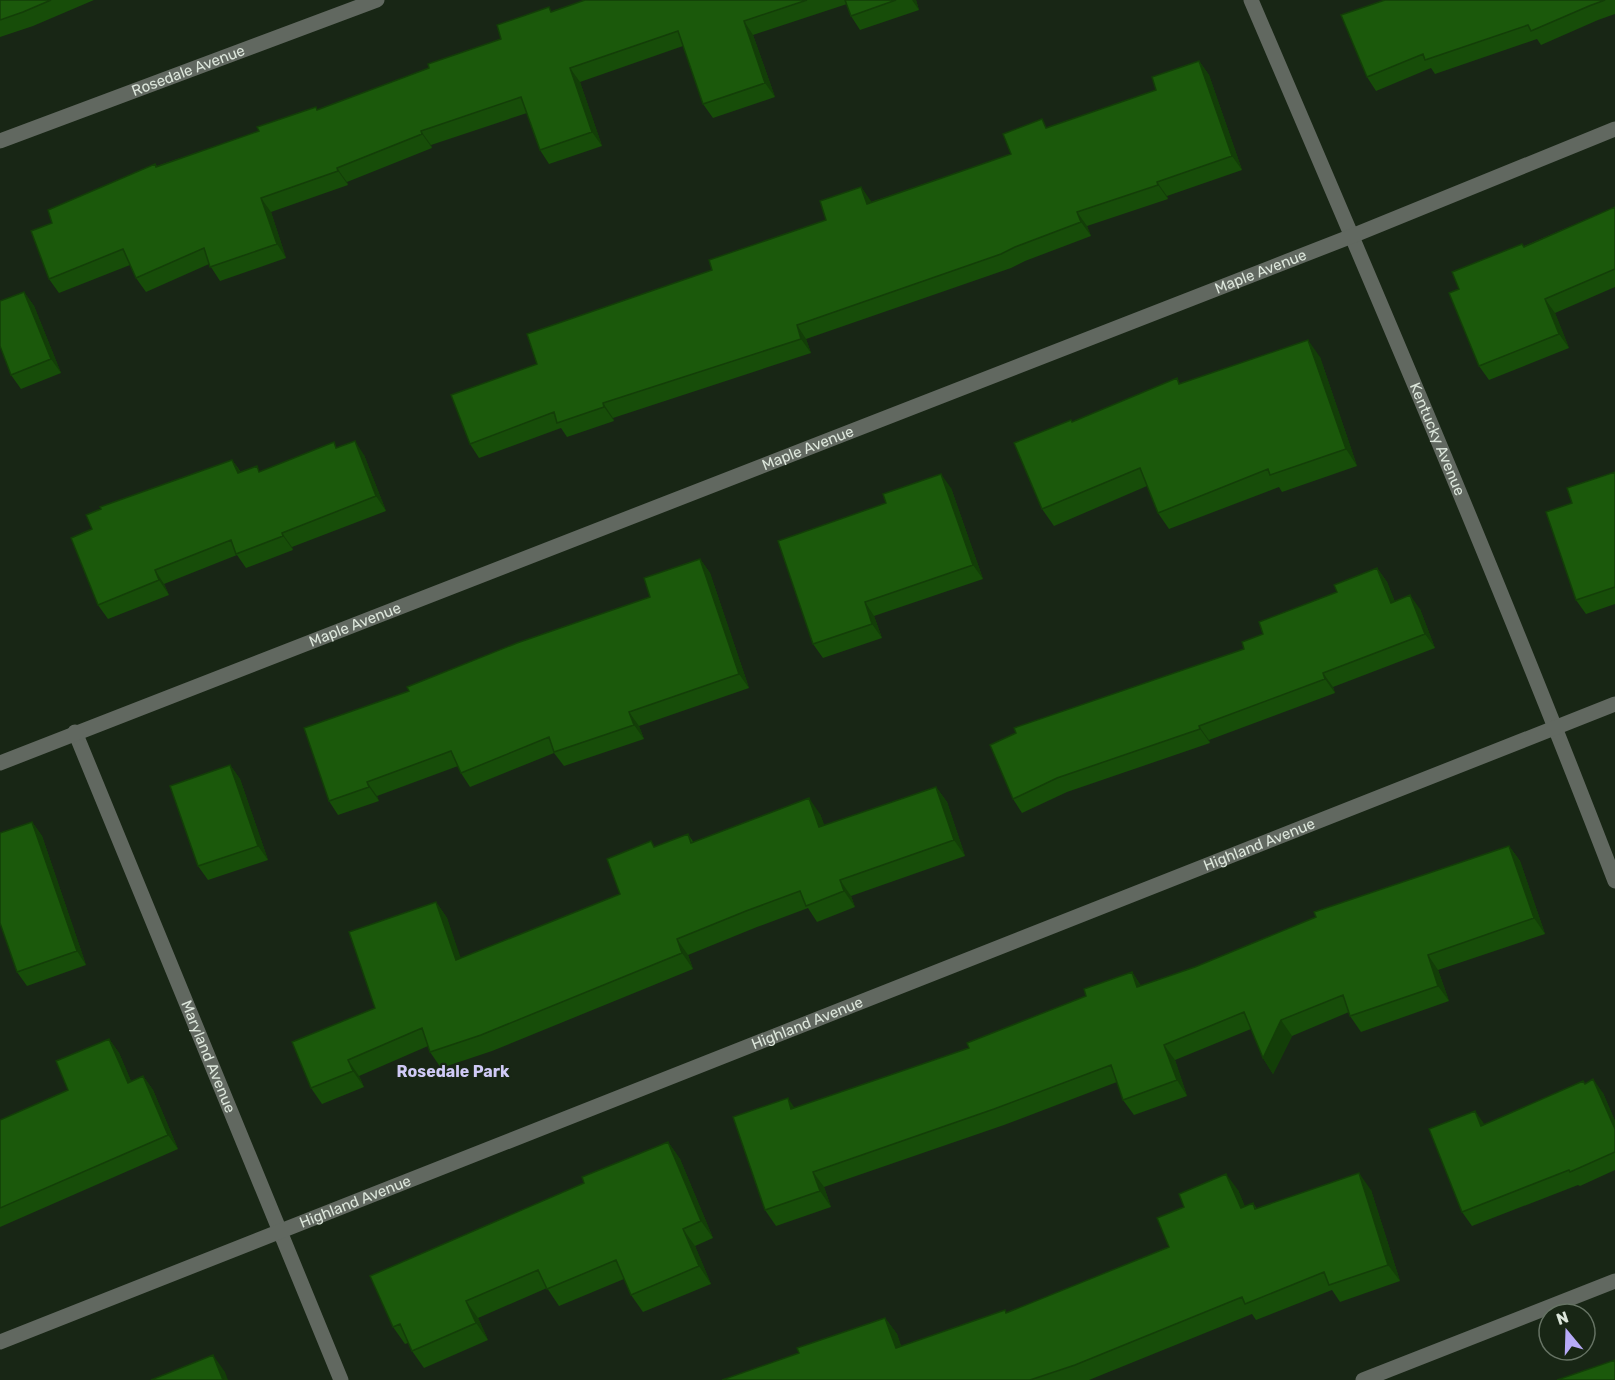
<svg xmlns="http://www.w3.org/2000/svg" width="1615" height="1380" font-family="Rubik,sans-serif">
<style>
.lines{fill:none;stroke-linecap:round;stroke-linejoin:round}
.street{stroke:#616860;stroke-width:15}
.wall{fill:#174d09}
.shaded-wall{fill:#133e08}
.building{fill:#1b590b;stroke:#133e08;stroke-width:1.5}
.labels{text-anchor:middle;stroke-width:4.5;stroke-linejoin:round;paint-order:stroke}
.street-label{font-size:15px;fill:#dce6db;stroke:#182615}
.neighbourhood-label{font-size:16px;font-weight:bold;fill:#cfcaf5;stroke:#182615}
</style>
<rect width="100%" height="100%" fill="#182615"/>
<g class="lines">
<!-- street -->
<g class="street">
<path id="s1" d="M1251,0C1376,292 1501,584 1615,881"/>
<path id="s2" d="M0,141L377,0"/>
<path id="s3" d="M75,732L341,1380"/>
<path id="s4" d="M0,763L1352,236L1615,129"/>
<path id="s5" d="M0,1342L1615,704"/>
<path d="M1363,1380L1615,1281"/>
</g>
</g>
<!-- wall -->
<path class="wall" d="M0,0H94L33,26L0,37Z
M585,0H916L919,10L860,30L851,16L847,4L753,35L775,97L713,118L703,104L683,46L580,82L602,146L549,164L540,150L527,113L431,145L432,148L347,182L348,185L271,212L286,258L220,281L209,264L146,292L136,278L130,265L59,293L49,279L52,223L155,164L157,166L259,131L429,68L501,39L552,11Z
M1385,0H1615V14L1598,20L1541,45L1537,39L1435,74L1431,68L1376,91L1367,77Z
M1199,61L1209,75L1242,170L1167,196L1168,199L1087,226L1091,236L1025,261L1011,268L806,339L811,353L613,418L614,421L567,437L561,428L479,458L470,444L537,364L712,270L826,220L861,187L871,202L1011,154L1048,127L1156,90Z
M1615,207V287L1555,313L1569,348L1489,380L1479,366L1459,289L1522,244L1524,246Z
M24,292L34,306L61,373L21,389L11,375Z
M1320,357L1357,466L1282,492L1279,487L1169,529L1158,513L1147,486L1054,526L1042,509L1073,422L1177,378L1180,384Z
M337,447L364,455L386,511L292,547L293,550L246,568L237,555L164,584L169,595L108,619L98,605L92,529L232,460L241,472L261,471Z
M1615,472V604L1586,614L1576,600L1572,503Z
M951,488L983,579L874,616L882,638L823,658L813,644Z
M700,559L710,573L749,688L639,726L644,739L564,766L554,753L470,787L461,773L458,766L377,796L379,801L338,815L329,801L409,691L650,597Z
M1377,568L1387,582L1395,602L1420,609L1435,648L1333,687L1335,693L1209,740L1210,743L1067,792L1022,813L1013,799L1244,649L1263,634Z
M230,765L240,779L268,860L208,880L198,866Z
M936,787L947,802L965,856L851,896L855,907L817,922L808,908L757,927L688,955L693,969L492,1051L441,1068L430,1052L428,1046L359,1076L364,1087L322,1104L311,1088L375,1008L436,902L447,918L460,958L620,894L651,841L655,847L688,834L694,843L820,814L824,825Z
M32,822L42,836L86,965L27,986L17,972Z
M1509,846L1520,861L1545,934L1438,970L1449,1001L1361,1032L1350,1016L1349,1012L1292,1036L1273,1074L1263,1058L1251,1029L1175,1060L1187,1096L1134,1115L1123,1100L1117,1082L1004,1125L824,1187L831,1207L776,1226L765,1210L795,1108L969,1048L1086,996L1132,972L1141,986L1195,967Z
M109,1039L119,1053L131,1081L143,1076L153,1090L178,1149L0,1227V1120L68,1090Z
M1583,1081L1585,1084L1603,1093L1615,1121V1170L1580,1186L1578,1185L1472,1226L1462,1212L1484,1125Z
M668,1142L680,1159L713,1238L695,1246L711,1284L643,1312L631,1295L624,1279L559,1306L547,1288L478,1318L488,1340L424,1368L412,1351L408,1343L405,1344L393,1327L584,1183Z
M1238,1190L1245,1207L1253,1203L1257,1209L1371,1190L1400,1281L1340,1302L1332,1290L1256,1320L1252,1314L1089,1380H722L799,1353L885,1318L897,1334L901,1346L1005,1310L1006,1313L1169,1247Z"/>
<!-- shaded-wall -->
<path class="shaded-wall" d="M912,0H916L919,10Z
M744,21L753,35L775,97L765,83Z
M1199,61L1209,75L1242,170L1232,156Z
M570,68L580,82L602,146L592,132Z
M421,131L431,145L432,148L422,134Z
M337,168L347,182L348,185L338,171Z
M1157,182L1167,196L1168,199L1158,185Z
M861,187L871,201L877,218L867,204Z
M261,198L271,212L286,258L277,244Z
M1077,212L1087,226L1091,236L1081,222Z
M24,292L34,306L61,373L51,359Z
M1545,299L1555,313L1569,348L1559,334Z
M797,325L806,339L811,353L801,339Z
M1308,340L1320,357L1357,466L1346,449Z
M603,403L613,418L614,421L604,407Z
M355,441L364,455L386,511L376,496Z
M232,460L242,474L238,473Z
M941,474L951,488L983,579L973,565Z
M282,533L292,547L293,550L283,536Z
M700,559L710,573L749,688L739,674Z
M1377,568L1387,582L1401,617L1391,603Z
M155,570L164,584L169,595L159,580Z
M1410,595L1420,609L1435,648L1425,634Z
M865,602L874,616L882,638L872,624Z
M1323,673L1333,687L1335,693L1325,679Z
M629,712L639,726L644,739L634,725Z
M1199,726L1209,740L1210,743L1200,729Z
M230,765L240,779L268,860L258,846Z
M367,782L377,796L379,801L369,787Z
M936,787L947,802L965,856L954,840Z
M809,798L820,814L831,842L819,827Z
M32,822L42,836L86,965L77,951Z
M1509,846L1520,861L1545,934L1534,918Z
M840,880L851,896L855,907L844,891Z
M436,902L447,918L467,976L456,960Z
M677,939L688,955L693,969L682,953Z
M1428,955L1438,970L1449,1001L1438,986Z
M1132,972L1142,987H1137Z
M1281,1020L1292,1036L1273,1074L1263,1058Z
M109,1039L119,1053L138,1097L128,1083Z
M1164,1045L1175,1060L1187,1096L1177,1080Z
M348,1060L359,1076L364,1087L353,1071Z
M143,1076L153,1090L178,1149L168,1135Z
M1593,1079L1603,1093L1615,1121V1129Z
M788,1098L798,1113L791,1109Z
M1475,1111L1485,1125L1481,1126Z
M668,1142L680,1159L713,1238L701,1221Z
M813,1172L824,1187L831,1207L820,1191Z
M1359,1173L1371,1190L1400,1281L1388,1265Z
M1226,1174L1238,1190L1253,1225L1241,1208Z
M683,1229L695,1246L711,1284L699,1266Z
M466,1301L478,1318L488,1340L476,1323Z
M885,1318L897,1334L907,1364L896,1348Z
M213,1355L225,1372L228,1380H223Z"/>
<!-- building -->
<path class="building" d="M0,0H51L23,12L0,20Z
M585,0H807L744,21L765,83L703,104L678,31L570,68L592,132L540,150L521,97L421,131L422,134L337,168L338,171L261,198L277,244L210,267L204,248L136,278L123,249L49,279L31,231L52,223L48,210L155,164L156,167L259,131L257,127L316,107L317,110L429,68L428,64L501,39L497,25L549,7L551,12Z
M845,0H896L851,16Z
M1385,0H1605L1589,6L1531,31L1528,25L1425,60L1423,54L1367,77L1341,15Z
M1199,61L1232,156L1157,182L1158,185L1077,212L1081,222L1015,247L1001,254L797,325L801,339L603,403L604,407L557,423L554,412L470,444L451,395L537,364L527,334L712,270L709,260L826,220L820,201L861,187L867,204L1011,154L1003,134L1042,119L1046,128L1156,90L1152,77Z
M1615,207V269L1545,299L1559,334L1479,366L1449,293L1459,289L1452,272L1522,244L1524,247Z
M24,292L51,359L11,375L0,346V301Z
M1308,340L1346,449L1270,475L1268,469L1158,513L1140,468L1042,509L1014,443L1071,420L1072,422L1177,378L1179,384Z
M355,441L376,496L282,533L283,536L236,554L231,540L155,570L159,580L98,605L71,538L92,529L86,515L101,509L100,507L232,460L238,473L257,466L259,472L334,442L336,448Z
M1615,472V587L1576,600L1546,512L1572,503L1567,488Z
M941,474L973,565L865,602L872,624L813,644L778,541L886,503L883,494Z
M700,559L739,674L629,712L634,725L554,752L549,737L461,773L451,751L367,782L369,787L329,801L304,728L409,691L407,687L517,643L650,597L644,578Z
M1377,568L1391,603L1410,595L1425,634L1323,673L1325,679L1199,726L1200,729L1057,778L1013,799L990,745L1016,733L1014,728L1244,649L1242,642L1263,634L1259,622L1337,592L1334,585Z
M230,765L258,846L198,866L170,786Z
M936,787L954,840L840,880L844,891L806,906L800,891L746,911L677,939L682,953L481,1035L430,1052L422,1028L348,1060L353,1071L311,1088L292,1042L375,1008L349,932L436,902L456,960L620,894L607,859L651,841L654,847L688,834L691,843L809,798L819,827Z
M32,822L77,951L17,972L0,923V833Z
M1509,846L1534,918L1428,955L1438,986L1350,1016L1343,995L1281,1020L1263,1058L1244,1012L1164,1045L1177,1080L1123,1100L1111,1065L994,1109L813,1172L820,1191L765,1210L733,1117L788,1098L791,1109L969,1048L967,1043L1086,996L1084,989L1132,972L1137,987L1195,967L1316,917L1314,912Z
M109,1039L128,1083L143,1076L168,1135L0,1208V1120L68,1090L56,1061Z
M1593,1079L1615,1129V1152L1570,1172L1569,1170L1462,1212L1429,1129L1475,1111L1481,1126L1583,1081L1585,1084Z
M668,1142L701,1221L683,1229L699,1266L631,1295L616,1260L547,1289L538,1270L466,1301L476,1323L412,1351L400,1324L393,1327L370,1276L584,1183L582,1177Z
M1359,1173L1388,1265L1329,1285L1324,1272L1245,1304L1242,1297L1075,1365L1030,1380H722L799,1353L797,1348L885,1318L896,1348L1005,1310L1006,1313L1169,1247L1157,1218L1184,1207L1179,1194L1226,1174L1241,1208L1253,1203L1255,1209Z
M213,1355L223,1380H151Z
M1615,1360V1380H1557Z"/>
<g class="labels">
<!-- street labels -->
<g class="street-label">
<text dy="5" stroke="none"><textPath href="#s2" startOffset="201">Rosedale Avenue</textPath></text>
<text dy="5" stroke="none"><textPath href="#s4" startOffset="1353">Maple Avenue</textPath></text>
<text dy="5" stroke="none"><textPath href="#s1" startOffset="477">Kentucky Avenue</textPath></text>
<text dy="5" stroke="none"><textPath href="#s4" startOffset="867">Maple Avenue</textPath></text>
<text dy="5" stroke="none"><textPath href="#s4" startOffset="381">Maple Avenue</textPath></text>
<text dy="5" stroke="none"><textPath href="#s5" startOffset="1354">Highland Avenue</textPath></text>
<text dy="5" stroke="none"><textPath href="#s5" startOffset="868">Highland Avenue</textPath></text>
<text dy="5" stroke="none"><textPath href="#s3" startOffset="351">Maryland Avenue</textPath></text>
<text dy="5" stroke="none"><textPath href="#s5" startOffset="382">Highland Avenue</textPath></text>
</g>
<!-- neighbourhood labels -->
<g class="neighbourhood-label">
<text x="453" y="1077">Rosedale Park</text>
</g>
</g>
<!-- north arrow -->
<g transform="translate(1567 1332) rotate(341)"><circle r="28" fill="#182615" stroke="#667364" stroke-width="1.5"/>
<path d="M0-4.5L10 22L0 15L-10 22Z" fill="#b7abf8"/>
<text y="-9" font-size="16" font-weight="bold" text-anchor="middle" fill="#dce6db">N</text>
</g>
</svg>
